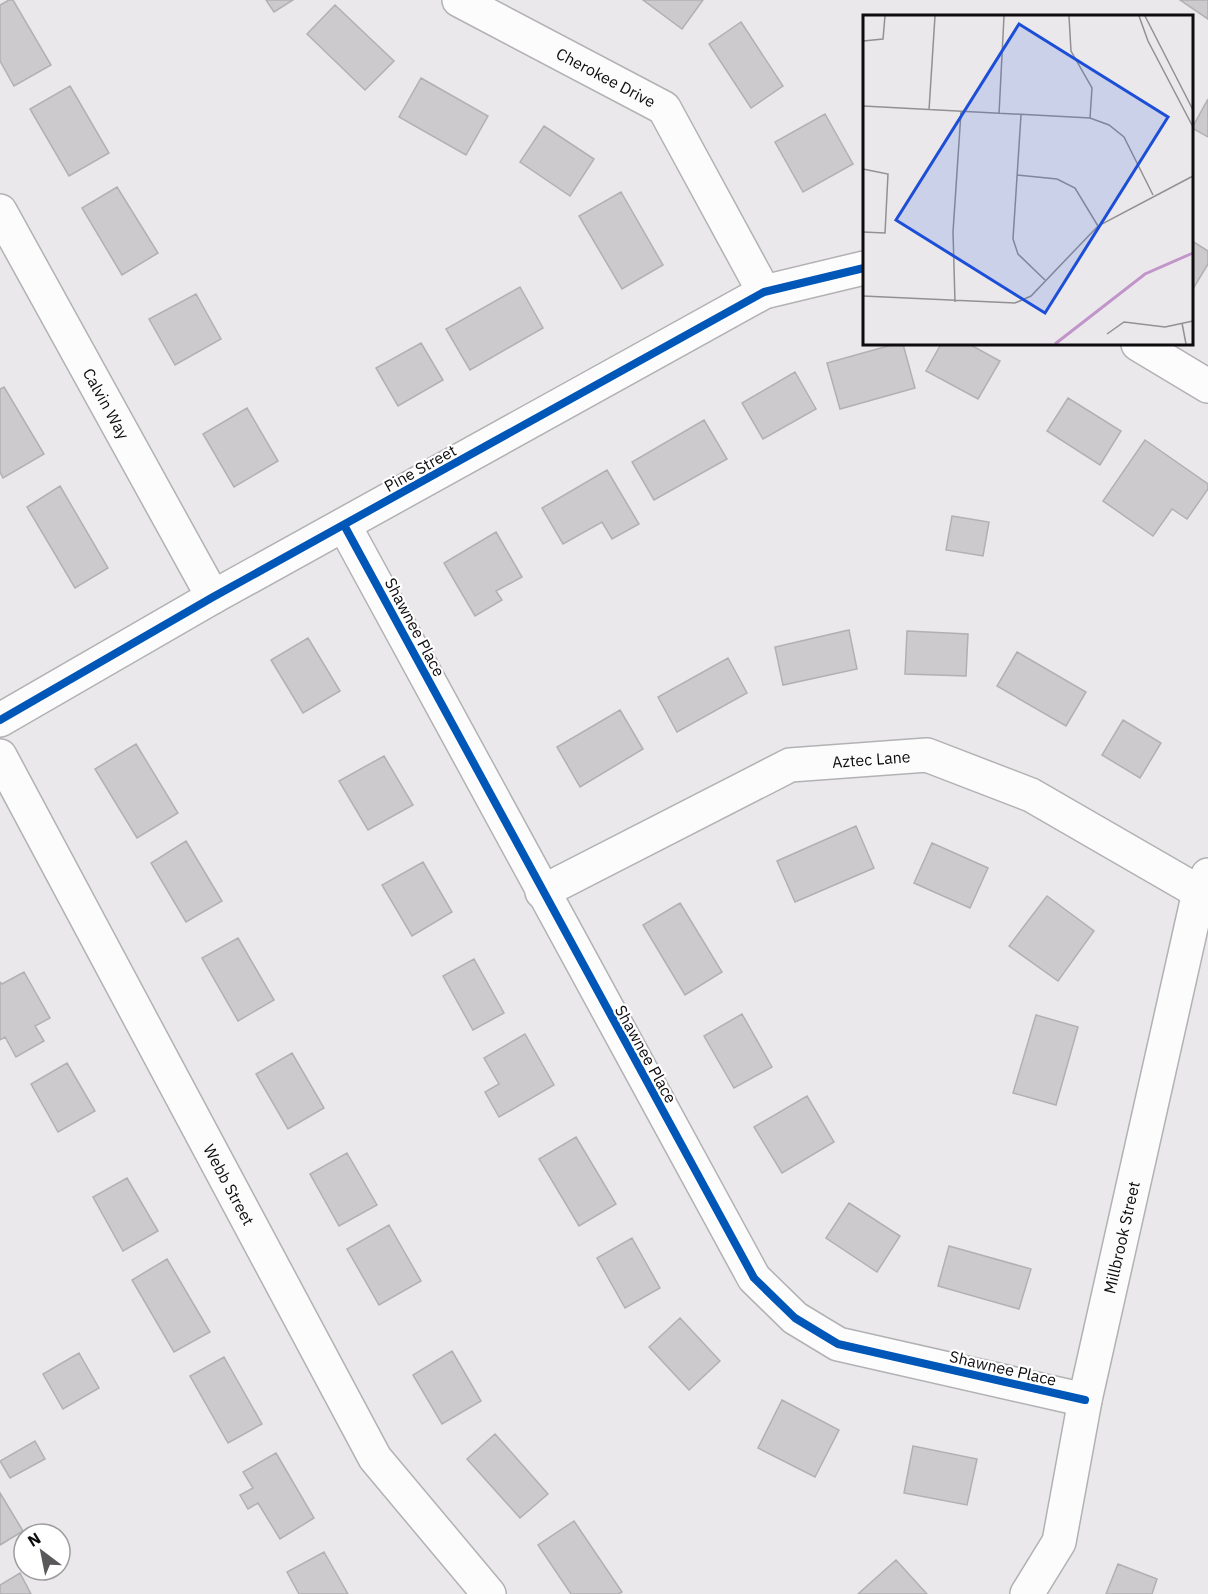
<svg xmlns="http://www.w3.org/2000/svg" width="1208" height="1594" font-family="'IBM Plex Sans',sans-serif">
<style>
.building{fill:#cccacc;stroke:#b2b0b2;stroke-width:1.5}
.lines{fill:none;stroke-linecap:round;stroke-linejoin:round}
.minor-casing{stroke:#b2b1b3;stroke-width:36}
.minor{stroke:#fcfcfc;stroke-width:33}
.cycleway-casing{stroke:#fff;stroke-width:11}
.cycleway{stroke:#0057b8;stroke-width:8}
.labels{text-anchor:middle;stroke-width:4.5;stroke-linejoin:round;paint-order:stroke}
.street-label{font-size:16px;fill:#0d0b0d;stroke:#fff}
.inset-river{fill:none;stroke:#c195c9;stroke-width:3}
.inset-road{fill:none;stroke:#929092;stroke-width:1.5}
.view{fill:#1d4ed8;fill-opacity:0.15;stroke:#1d4ed8;stroke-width:3}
.inset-edge{fill:none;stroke:#0d0b0d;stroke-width:3}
</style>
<rect width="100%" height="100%" fill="#eae8eb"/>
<!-- building -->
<path class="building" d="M9,0H13L51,65L14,86L0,61V5Z
M266,0H293L274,12Z
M643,0H703L682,29Z
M1180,0H1208V19Z
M335,5L394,61L365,90L307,34Z
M741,22L783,86L751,108L709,44Z
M421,78L488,116L466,155L399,117Z
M70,86L109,153L69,176L30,109Z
M1208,99V137L1192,128Z
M825,114L853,164L803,192L775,142Z
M544,126L594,159L570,196L520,162Z
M117,187L158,253L122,275L82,208Z
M621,192L663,265L622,289L579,216Z
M1192,241L1208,251V264L1193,289Z
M520,287L543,328L470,370L446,329Z
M196,294L221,339L175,365L149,319Z
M421,343L443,380L398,406L376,368Z
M895,344H903L915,388L840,409L827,363Z
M941,344H969L1000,361L978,399L926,371Z
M795,372L816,409L763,439L742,403Z
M4,387L44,454L3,478L0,472V389Z
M1068,398L1121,431L1100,465L1047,431Z
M247,408L278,461L234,487L203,434Z
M704,420L727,459L654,500L632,462Z
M1145,440L1208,484V489L1187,519L1172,509L1153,536L1103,501Z
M607,470L639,524L612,539L602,522L563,544L542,508Z
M60,486L108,568L75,588L27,507Z
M952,516L989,522L983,556L946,550Z
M496,532L522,577L496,591L502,600L475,616L444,563Z
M849,630L857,669L783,685L775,647Z
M907,631L968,634L966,676L905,674Z
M308,638L340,691L303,713L271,660Z
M1017,652L1086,692L1066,726L997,686Z
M728,658L747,693L677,732L658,697Z
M620,710L643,749L580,787L557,747Z
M1123,720L1161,743L1140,778L1102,755Z
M136,744L178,813L137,838L95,769Z
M384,756L413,805L368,830L339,781Z
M856,826L874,868L795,902L777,861Z
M186,841L222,901L186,922L151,863Z
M932,843L988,868L970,908L914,883Z
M423,862L452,912L412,936L382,885Z
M1047,896L1094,931L1058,981L1009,946Z
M680,903L722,972L685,995L643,925Z
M238,938L274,1000L238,1021L202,958Z
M474,959L504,1013L473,1030L443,976Z
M24,972L50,1018L35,1026L44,1041L16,1057L5,1037L0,1040V982L2,984Z
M742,1014L772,1067L734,1088L704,1036Z
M1036,1015L1078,1027L1056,1105L1013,1093Z
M525,1034L554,1085L499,1117L485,1092L499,1084L484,1058Z
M292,1053L324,1108L288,1129L256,1074Z
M67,1063L95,1111L58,1132L31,1084Z
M807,1096L834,1142L782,1173L754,1127Z
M576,1137L616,1204L579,1226L539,1159Z
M347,1153L377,1205L339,1226L310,1174Z
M127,1178L158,1231L123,1251L93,1197Z
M849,1203L900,1236L877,1272L826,1238Z
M389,1225L421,1281L379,1305L347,1249Z
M632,1238L660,1288L625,1308L597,1258Z
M949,1246L1031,1269L1019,1309L938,1286Z
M167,1259L210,1332L174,1352L132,1280Z
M680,1318L720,1361L689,1390L649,1347Z
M452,1351L481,1401L442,1424L413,1375Z
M79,1353L99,1388L63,1409L43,1374Z
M224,1357L262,1424L228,1443L190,1376Z
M782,1400L839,1430L815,1477L758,1448Z
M495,1434L548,1494L520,1518L467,1459Z
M35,1441L45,1459L10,1478L0,1461Z
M913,1446L977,1459L967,1505L904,1493Z
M276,1453L314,1518L280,1539L258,1503L248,1509L240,1495L253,1488L243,1472Z
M0,1493L23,1531L0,1545Z
M574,1521L622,1592L618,1594H571L538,1545Z
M324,1552L348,1594H299L287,1572Z
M896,1560L927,1594H858Z
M1118,1564L1157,1579L1152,1594H1106Z
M20,1573L31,1594H0V1585Z"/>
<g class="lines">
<defs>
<g id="minor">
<path id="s1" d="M459,0L664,108L764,292"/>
<path id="s2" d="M0,211L213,597"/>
<path d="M1138,344L1208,386"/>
<path d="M344,525L754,1278L795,1318L838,1344L1085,1400"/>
<path d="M0,720L213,597L764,292L864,268"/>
<path id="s3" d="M0,756L375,1458L489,1594"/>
<path id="s4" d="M542,892L790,765L927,755L1031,795L1199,892"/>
<path id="s5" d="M1027,1594L1059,1542L1085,1400L1199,892L1208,875"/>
</g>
</defs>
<!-- minor casing -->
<use href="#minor" class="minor-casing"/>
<!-- minor -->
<use href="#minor" class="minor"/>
<defs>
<path id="cycleway" d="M344,525L754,1278L795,1318L838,1344L1085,1400
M0,720L213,597L764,292L864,268"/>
</defs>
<!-- cycleway casing -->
<use href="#cycleway" class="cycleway-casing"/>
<!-- cycleway -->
<use href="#cycleway" class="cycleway"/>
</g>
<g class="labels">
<!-- street labels -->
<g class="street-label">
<text dy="6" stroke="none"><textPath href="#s1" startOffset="166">Cherokee Drive</textPath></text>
<text dy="6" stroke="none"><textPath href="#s2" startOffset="220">Calvin Way</textPath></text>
<text transform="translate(420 468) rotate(-29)" y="6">Pine Street</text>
<text transform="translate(415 627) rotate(62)" y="6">Shawnee Place</text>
<text dy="6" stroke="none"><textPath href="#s4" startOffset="360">Aztec Lane</textPath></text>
<text transform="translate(646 1054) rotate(61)" y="6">Shawnee Place</text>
<text dy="6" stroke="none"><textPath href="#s3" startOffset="486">Webb Street</textPath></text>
<text dy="6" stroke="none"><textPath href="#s5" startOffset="372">Millbrook Street</textPath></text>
<text transform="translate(1003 1368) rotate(13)" y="6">Shawnee Place</text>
</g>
</g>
<!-- overview -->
<g transform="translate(863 15)">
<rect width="330" height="330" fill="#eae8eb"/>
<path class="inset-river" d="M192,329L282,259L330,238"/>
<path class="inset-road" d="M206,1L208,36L229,73L227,103M276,1L285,26L330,112M282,1L330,95M0,26L20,24L22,1M0,91L227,103L246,110L261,122L290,180M66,95L72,1M136,99L141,1M158,100L150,224L155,239L182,265M0,154L25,159L22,218L0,217M154,160L194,164L212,173L235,211M0,281L152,288L168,281L235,211L330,161M92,287L90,217L98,97M319,308L323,329M244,319L261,307L302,312L330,306"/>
<path class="view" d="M156,9L305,102L182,298L33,205Z"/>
<rect width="330" height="330" class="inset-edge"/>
</g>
<!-- north arrow -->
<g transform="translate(42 1552) rotate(328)"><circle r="28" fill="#ffffff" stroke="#9e9d9e" stroke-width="1.5"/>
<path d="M0-4.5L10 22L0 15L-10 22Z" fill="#5a585b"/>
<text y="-9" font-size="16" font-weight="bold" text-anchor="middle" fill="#0d0b0d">N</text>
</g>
</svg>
